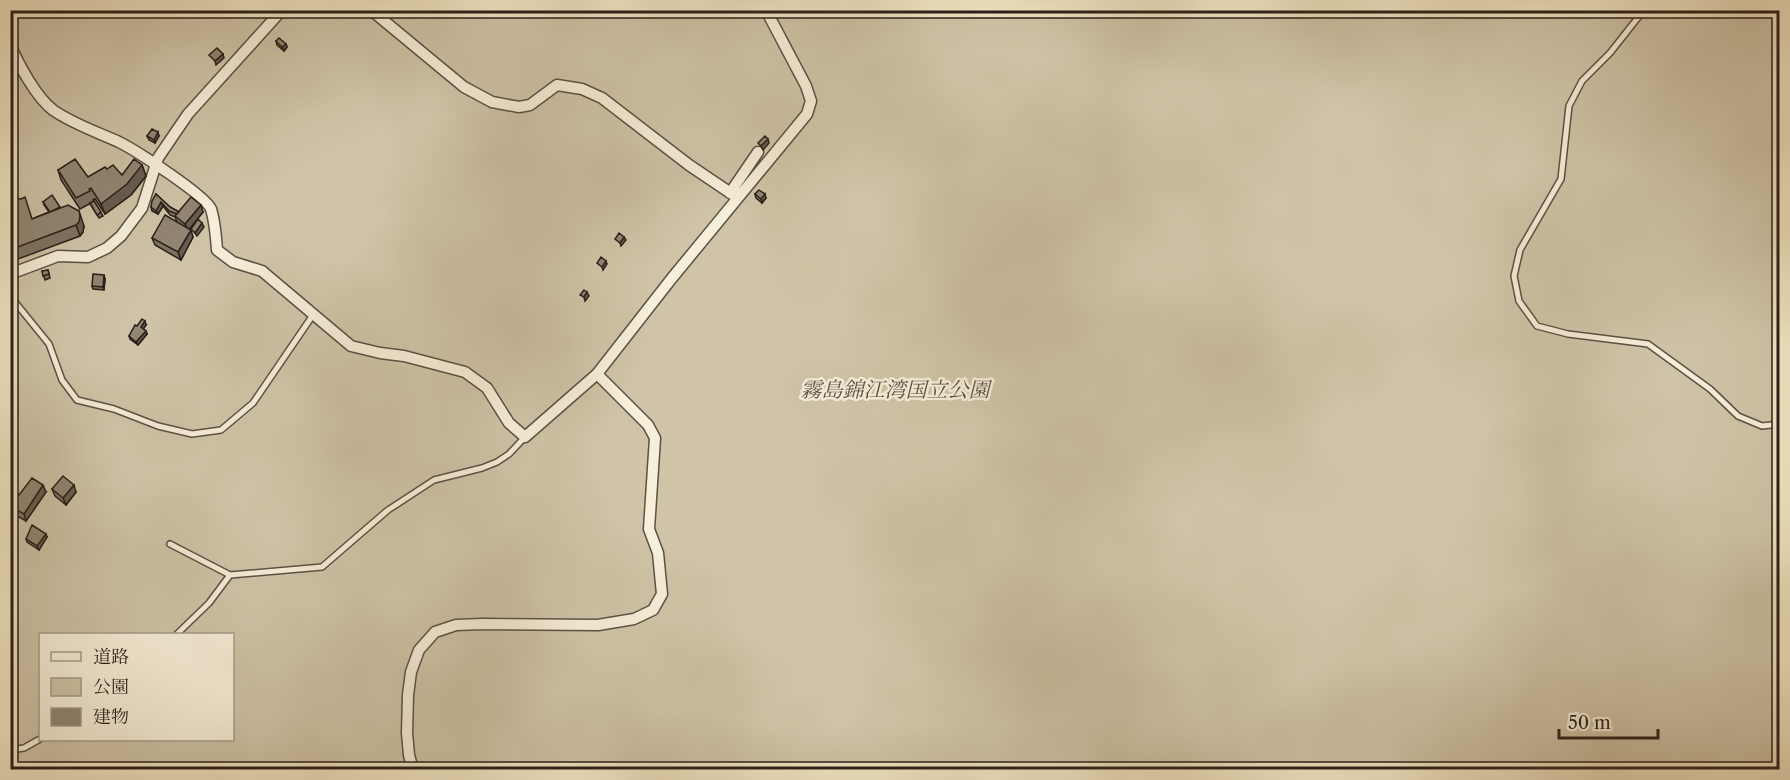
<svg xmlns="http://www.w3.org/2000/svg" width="1790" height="780" font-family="'Libre Caslon Text','Noto Serif JP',serif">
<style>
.green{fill:#cfc4a8;stroke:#7c7261;stroke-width:1.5;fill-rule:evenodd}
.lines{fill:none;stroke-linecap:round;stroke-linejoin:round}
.service-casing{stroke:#5c5145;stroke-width:8}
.minor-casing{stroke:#5c5145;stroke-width:13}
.service{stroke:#f6efd9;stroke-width:5}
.minor{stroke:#f6efd9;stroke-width:10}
.wall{fill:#7d7363;stroke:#2a1f1a;stroke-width:1.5}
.shaded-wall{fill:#665e50;stroke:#2a1f1a;stroke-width:1.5}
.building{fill:#918673;stroke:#2a1f1a;stroke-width:1.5}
.labels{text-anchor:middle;stroke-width:5;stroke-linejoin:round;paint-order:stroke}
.park-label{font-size:21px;font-style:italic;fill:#5c5145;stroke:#f6efd9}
</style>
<rect width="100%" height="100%" fill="#f1e6c5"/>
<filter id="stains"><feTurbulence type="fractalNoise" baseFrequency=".00333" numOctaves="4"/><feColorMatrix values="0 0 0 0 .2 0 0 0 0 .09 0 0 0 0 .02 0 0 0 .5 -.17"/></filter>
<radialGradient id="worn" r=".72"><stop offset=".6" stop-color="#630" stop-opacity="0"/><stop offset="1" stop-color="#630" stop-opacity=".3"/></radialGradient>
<!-- green -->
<path class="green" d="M10,11H1779V769H11ZM40,634H232V740H40Z"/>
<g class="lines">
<defs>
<path id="service" d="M1644,10L1610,53L1582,81L1569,106L1561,179L1520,250L1514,276L1519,301L1537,326L1568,334L1648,344L1710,389L1738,416L1762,426L1780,424
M10,181L12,197L10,200
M10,296L49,344L62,380L77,400L114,409L158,426L192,434L221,430L253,403L313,315
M170,544L230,575
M177,634L209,603L230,575L322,567L388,510L434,480L482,468L497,462L509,454L525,437
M10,750L24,748L40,739"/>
<path id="minor" d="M371,10L464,87L492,102L519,107L530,105L557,85L582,89L602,98L689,165L738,198
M10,45C19,65 36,97 53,110C73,124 97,132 119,142C135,150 205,195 211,209C215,222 216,236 217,250L233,262L262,271L351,346L380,353L404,356L465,372L487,388L509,423L525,437L597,374L672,278L807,114L811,101L806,86L766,10
M730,193L758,152
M10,274L58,256L88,257L107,248L121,236L142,208L158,158L188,114L282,10
M413,770L409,755L407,733L408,695L411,672L419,650L435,632L456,625L482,624L598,625L634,619L653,610L662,594L658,553L649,529L655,438L648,425L597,374"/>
</defs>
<!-- service casing -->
<use href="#service" class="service-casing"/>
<!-- minor casing -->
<use href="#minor" class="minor-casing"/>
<!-- service -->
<use href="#service" class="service"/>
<!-- minor -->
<use href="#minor" class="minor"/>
</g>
<!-- wall -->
<path class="wall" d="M276,41L286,44L287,47L284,51L277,45Z
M147,136H159L155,143L149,140Z
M142,165L146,176L131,195L105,214L95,199L93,200L103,216L99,218L92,207L90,203H91L80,209L61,180L58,170L88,177L107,169L122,175Z
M156,194L170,207L179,212H203L189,229L193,237L181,260L155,245L152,238L177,222L175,217L170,215L163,206L158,214L152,211L151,207Z
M755,194L766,198L762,203L756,198Z
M43,202L60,208L84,226L83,232L80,236L10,262V230L14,228L10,217L32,219L49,212L44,205Z
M48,270L50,278L45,280L42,271Z
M105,279L104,290L93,289L92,286Z
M146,325L143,329L146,331L147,334L138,345L130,339L129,336L137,326Z
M10,489L19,495L46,492L26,521L10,512Z
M52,489L76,492L66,505L55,496Z
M47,537L39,550L27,542L26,539Z"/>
<!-- shaded-wall -->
<path class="shaded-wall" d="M286,44L287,47L284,51L282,47Z
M223,54L224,58L216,65L215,61Z
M158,132L159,136L155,143L154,140Z
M768,139L769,143L763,150L761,146Z
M142,165L146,176L131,195L105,214L101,204Z
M765,194L766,198L762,203L761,199Z
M161,202L163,206L158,214L156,211Z
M201,205L203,212L188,231L185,224Z
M79,211L84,226L83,232L80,236L76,225Z
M202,223L204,227L197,236L195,233Z
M191,230L193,237L181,260L178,252Z
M624,237L626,240L621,246L620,243Z
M606,261L607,264L603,270L602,267Z
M104,275L105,279L104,290L103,287Z
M587,292L589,296L585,301L584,297Z
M145,321L146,325L142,331L141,327Z
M146,331L147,334L138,345L136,342Z
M43,485L46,492L26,521L24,514Z
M74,485L76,492L66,505L63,498Z
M46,534L47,537L39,550L37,546Z"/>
<!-- building -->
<path class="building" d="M279,38L286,44L282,47L276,41Z
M217,48L223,54L215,61L209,55Z
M152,129L158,132L154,140L147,136Z
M765,136L768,139L761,146L758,143Z
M75,159L88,177L105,167L107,169L113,165L122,175L134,159L142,165L127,184L101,204L91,188L89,189L90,191L76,198L58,170Z
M759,190L765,194L761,199L755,194Z
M156,194L170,207L179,212L177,214L169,211L161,202L156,211L151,207L152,201Z
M52,195L60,207L50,212L43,202Z
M10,197L21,199L25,197L32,219L68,205L79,211L80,216L79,222L76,225L10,250V230L16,228L14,219L11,220L10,217Z
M191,197L201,205L185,224L175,216Z
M94,201L101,212L97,215L90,203Z
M165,215L191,230L178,252L152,238Z
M198,219L202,223L195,233L191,229Z
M619,233L624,237L620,243L615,239Z
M601,257L606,261L602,267L597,263Z
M48,270L49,274L43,276L42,271Z
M93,274L104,275L103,287L92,286Z
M584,290L587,292L584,297L580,295Z
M142,319L145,321L141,327L146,331L136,342L129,336L135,325L137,326Z
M63,476L74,485L63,498L52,489Z
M32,478L43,485L24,514L10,506V489L19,495Z
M32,525L46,534L37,546L26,539Z"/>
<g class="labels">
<!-- park labels -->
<g class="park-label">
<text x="895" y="397">霧島錦江湾国立公園</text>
</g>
</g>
<!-- margin -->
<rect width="1790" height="780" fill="none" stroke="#f1e6c5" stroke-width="36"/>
<rect x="12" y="12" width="1766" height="756" fill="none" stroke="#2a1f1a" stroke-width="3"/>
<rect x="18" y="18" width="1754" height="744" fill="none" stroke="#2a1f1a" stroke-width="1.5"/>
<!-- legend -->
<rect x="39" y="633" width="195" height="108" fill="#f6efd9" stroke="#a49c8d" stroke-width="1.5"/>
<rect x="51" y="652" width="30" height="9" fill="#f6efd9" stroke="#a49c8d" stroke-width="1.5"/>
<text x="93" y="663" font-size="18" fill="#2a1f1a">道路</text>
<rect x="51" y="678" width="30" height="18" fill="#cfc4a8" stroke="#a49c8d" stroke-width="1.5"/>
<text x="93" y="693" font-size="18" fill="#2a1f1a">公園</text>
<rect x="51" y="708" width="30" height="18" fill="#918673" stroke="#a49c8d" stroke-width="1.5"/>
<text x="93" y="723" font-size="18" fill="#2a1f1a">建物</text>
<!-- scale -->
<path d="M1559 729v9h99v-9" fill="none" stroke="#2a1f1a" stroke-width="3"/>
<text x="1568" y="729" font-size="18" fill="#2a1f1a" stroke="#f6efd9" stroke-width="4.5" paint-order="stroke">50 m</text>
<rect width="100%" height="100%" filter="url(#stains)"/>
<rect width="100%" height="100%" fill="url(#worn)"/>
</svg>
